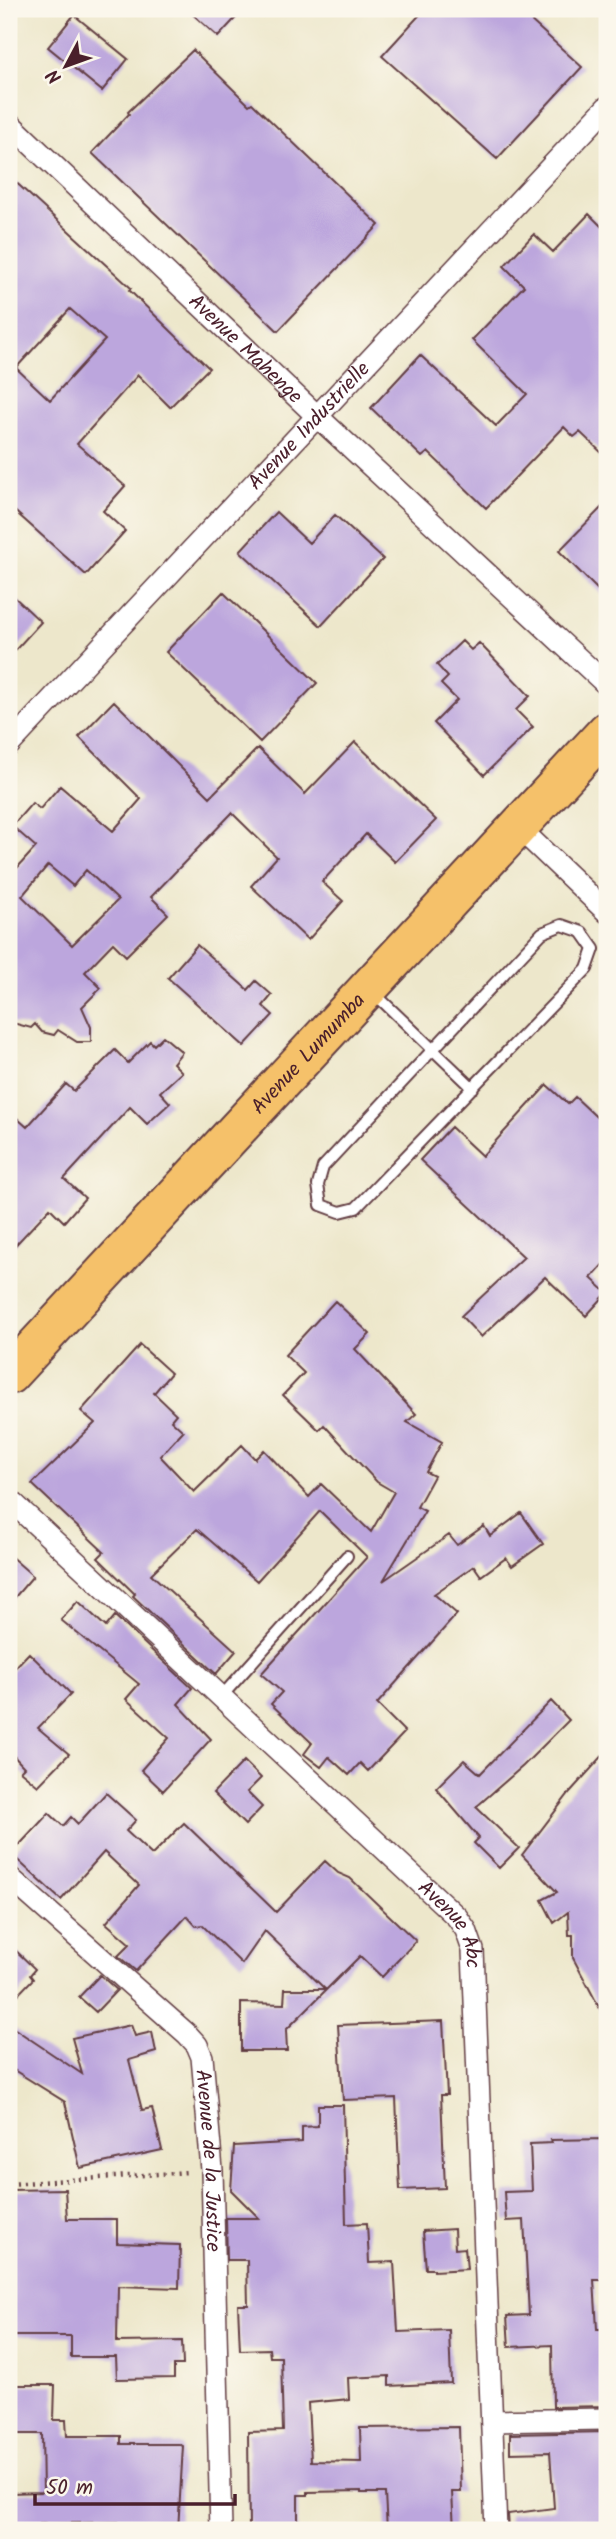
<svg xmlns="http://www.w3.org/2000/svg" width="616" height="2539" font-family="Kalam,sans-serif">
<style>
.building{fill:#bca6dd;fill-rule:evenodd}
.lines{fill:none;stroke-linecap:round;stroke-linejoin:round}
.lane-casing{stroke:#623d43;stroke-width:14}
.street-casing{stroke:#623d43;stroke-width:24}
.highway-casing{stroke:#623d43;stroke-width:42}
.path{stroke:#623d43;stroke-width:4.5;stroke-dasharray:2 5;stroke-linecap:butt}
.lane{stroke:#fff;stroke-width:10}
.street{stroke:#fff;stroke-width:21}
.highway{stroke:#f5c16b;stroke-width:38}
.labels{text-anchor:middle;stroke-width:5;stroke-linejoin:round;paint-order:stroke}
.street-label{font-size:21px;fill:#4a1f2b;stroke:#fbf7ec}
</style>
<rect width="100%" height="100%" fill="#fbf7ec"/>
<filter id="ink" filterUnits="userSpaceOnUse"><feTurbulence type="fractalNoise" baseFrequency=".0143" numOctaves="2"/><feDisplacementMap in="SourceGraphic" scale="14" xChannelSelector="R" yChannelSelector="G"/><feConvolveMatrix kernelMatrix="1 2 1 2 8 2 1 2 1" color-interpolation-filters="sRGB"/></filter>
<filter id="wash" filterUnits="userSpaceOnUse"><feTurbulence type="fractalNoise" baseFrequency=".00686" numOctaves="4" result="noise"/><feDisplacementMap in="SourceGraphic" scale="28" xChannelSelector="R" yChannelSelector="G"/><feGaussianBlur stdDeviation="1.57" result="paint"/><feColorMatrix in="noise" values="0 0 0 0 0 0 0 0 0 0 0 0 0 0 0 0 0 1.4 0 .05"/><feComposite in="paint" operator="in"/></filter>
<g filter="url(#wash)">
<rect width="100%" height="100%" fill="#ede7cb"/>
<g id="blocks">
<!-- building -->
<path class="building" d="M187,9H244L218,37Z
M425,9H518L582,67L497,159L382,56Z
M74,15L128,59L102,91L48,47Z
M193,50L249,105L252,103L379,225L278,331L92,153L129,114L128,112Z
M9,176L131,288L129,290L209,368L170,407L138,375L77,444L125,486L103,511L125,531L86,575L9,506ZM70,309L105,340L50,400L16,368Z
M589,214L607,232V458L580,432L574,437L564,427L486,508L428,452L422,457L371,408L420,355L496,426L527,394L472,340L524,286L504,266L534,234L553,252Z
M607,502V599L559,551Z
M276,512L309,543L335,515L383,559L321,626L240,551Z
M9,592L41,622L9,657Z
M223,592L317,683L260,742L166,652Z
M462,641L471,650L479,643L530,696L516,710L533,727L484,775L434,723L457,700L441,684L448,677L437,665Z
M114,701L210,797L258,748L305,794L355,742L436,820L395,862L366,834L322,882L343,901L308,940L251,886L277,857L232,813L151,897L168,914L126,956L113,943L85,972L101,988L82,1007L91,1027V1042H77L58,1030L54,1035L42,1032L35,1024L31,1028L9,1022V877L36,847L12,826L32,803L40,809L60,786L113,831L141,799L79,737ZM48,865L73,886L86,870L118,900L72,945L22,896Z
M197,945L248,990L256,981L272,995L263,1006L273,1015L244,1046L168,978Z
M163,1036L182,1052L173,1063L182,1072L160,1092L170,1103L147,1124L130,1107L64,1179L85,1198L64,1222L50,1208L9,1252V1111L27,1127L66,1084L74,1091L115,1050L128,1063L150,1041L154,1045Z
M547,1085L568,1104L575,1097L607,1127V1260L591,1278L607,1293L586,1316L545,1277L481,1337L461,1316L524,1257L420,1160L451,1127L482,1156Z
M335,1301L370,1334L355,1349L416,1414L407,1422L442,1442L426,1472L434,1476L417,1507L425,1511L383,1581L449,1535L457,1545L484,1526L490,1536L521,1513L543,1544L512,1566L506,1558L481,1576L474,1566L434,1594L457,1614L377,1704L405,1732L368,1771L360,1763L349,1775L329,1757L321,1767L304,1754L312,1743L271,1704L282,1692L261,1674L367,1557L320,1511L257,1581L197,1529L151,1574L236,1651L216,1674L133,1596L135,1594L98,1558L104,1552L32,1484L95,1423L81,1411L140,1345L171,1373L154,1393L176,1414L171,1420L183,1431L160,1456L194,1492L242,1445L255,1459L264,1450L309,1497L321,1484L371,1532L394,1492L377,1482L324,1425L319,1430L283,1395L304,1373L285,1355Z
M9,1555L33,1576L9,1604Z
M78,1601L106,1627L115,1616L192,1688L178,1704L211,1739L163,1791L141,1770L169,1738L126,1699L139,1684L61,1620Z
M29,1653L71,1694L38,1728L69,1754L38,1786L20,1771L24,1767L9,1751V1674Z
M551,1701L569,1720L523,1766L476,1807L519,1848L499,1868L474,1843L479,1838L436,1788L464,1760L480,1774Z
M607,1751V2022L573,1958V1935H569L568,1912L554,1923L542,1900L557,1892L522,1855L570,1792Z
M244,1761L261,1778L247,1792L262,1807L245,1825L213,1793Z
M106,1793L136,1820L126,1831L152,1855L184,1823L276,1912L325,1861L338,1873L350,1878L416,1941L382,1977L360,1956L286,2030L287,2051H241V2003L284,2004L285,1989H325L265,1931L242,1964L202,1925L196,1926L187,1916L136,1971L118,1956L130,1944L106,1923L139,1885L104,1852L61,1900L11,1854L49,1813L63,1826L71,1817L78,1824Z
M9,1944L35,1969L30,1975L33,1979L9,2004Z
M100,1975L117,1990L96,2012L79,1997Z
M443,2021L447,2095H441L445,2188L400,2190L396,2098L343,2100L338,2025Z
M9,2025L82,2074L72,2038L131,2025L135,2036L152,2032L156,2052L129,2060L142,2110L152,2108L162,2150L80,2168L65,2102L9,2067Z
M318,2105H343L346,2224L367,2223L369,2263L394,2262L398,2332L449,2330L451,2383L389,2386V2376L348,2378L349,2399L308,2403L311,2461L361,2462L360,2428L459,2427L461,2492H452L454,2530H387L385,2493H361V2491L308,2492V2495H298V2530H249L248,2432L283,2431L281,2357H270L269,2349L240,2350L238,2305H248L247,2260H227L226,2218H259L231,2190L234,2146L302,2142V2127L318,2126Z
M607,2139L606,2280H594L597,2329H607V2406L553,2407L552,2345L509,2347L507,2316L529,2315L524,2220L506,2221L504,2192L532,2191L530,2144L552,2143L551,2140Z
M65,2189L67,2219H117V2243L180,2245L179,2288L118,2286L117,2342L182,2341L183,2365H174V2378L117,2379L116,2357H71V2336H9V2190Z
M454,2229L455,2249L465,2248L467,2269L434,2271V2269H426L423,2231Z
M9,2385H55L54,2420H66L67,2436H121V2444H179L183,2446L178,2530H118V2522L40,2524L41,2530H9V2493L43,2492L42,2434H9Z
M607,2432V2530H509L508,2514L554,2508L550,2452L510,2453V2434Z"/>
</g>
</g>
<g filter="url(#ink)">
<use href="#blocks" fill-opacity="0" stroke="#623d43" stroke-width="2"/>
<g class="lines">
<defs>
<path id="lane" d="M562,925L582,932L594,949L587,969L356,1208L340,1212L321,1205L318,1185L323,1167L542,933Z
M374,993L473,1088
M221,1697L347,1556"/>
<g id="street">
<path id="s1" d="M9,123L318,417L607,685"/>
<path id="s2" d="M9,745L607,107"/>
<path d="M517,826L607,912"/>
<path id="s3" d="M9,1499L457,1917L466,1930L473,1950L496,2530"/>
<path id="s4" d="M9,1877L187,2034L197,2045L202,2057L212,2170L221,2530"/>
<path d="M492,2421L607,2419"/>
</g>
<g id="highway">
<path id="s5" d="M9,1375L607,731"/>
</g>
</defs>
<!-- lane casing -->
<use href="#lane" class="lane-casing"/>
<!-- street casing -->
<use href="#street" class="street-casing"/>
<!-- highway casing -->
<use href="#highway" class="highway-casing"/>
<!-- path -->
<path class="path" d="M9,2184L189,2172"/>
<!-- lane -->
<use href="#lane" class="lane"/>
<!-- street -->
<use href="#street" class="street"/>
<!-- highway -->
<use href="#highway" class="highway"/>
</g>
</g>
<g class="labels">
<!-- street labels -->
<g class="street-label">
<text dy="7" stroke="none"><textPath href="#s1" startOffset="327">Avenue Mahenge</textPath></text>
<text dy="7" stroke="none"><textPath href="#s2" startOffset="438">Avenue Industrielle</textPath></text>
<text dy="7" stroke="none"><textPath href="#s5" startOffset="439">Avenue Lumumba</textPath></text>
<text dy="7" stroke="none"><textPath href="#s3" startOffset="616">Avenue Abc</textPath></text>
<text dy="7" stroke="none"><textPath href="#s4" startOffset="369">Avenue de la Justice</textPath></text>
</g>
</g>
<!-- margin -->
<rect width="616" height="2539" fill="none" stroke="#fbf7ec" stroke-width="35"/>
<!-- north arrow -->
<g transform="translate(66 66) rotate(229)" stroke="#fbf7ec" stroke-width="5" paint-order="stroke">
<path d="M0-5L12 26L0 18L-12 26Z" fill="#4a1f2b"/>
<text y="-10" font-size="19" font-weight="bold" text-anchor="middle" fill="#4a1f2b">N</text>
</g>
<!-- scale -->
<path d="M35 2494v10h200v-10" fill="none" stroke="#4a1f2b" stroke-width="3.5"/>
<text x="46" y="2494" font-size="21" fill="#4a1f2b" stroke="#fbf7ec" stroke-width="5" paint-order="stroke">50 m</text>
</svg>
